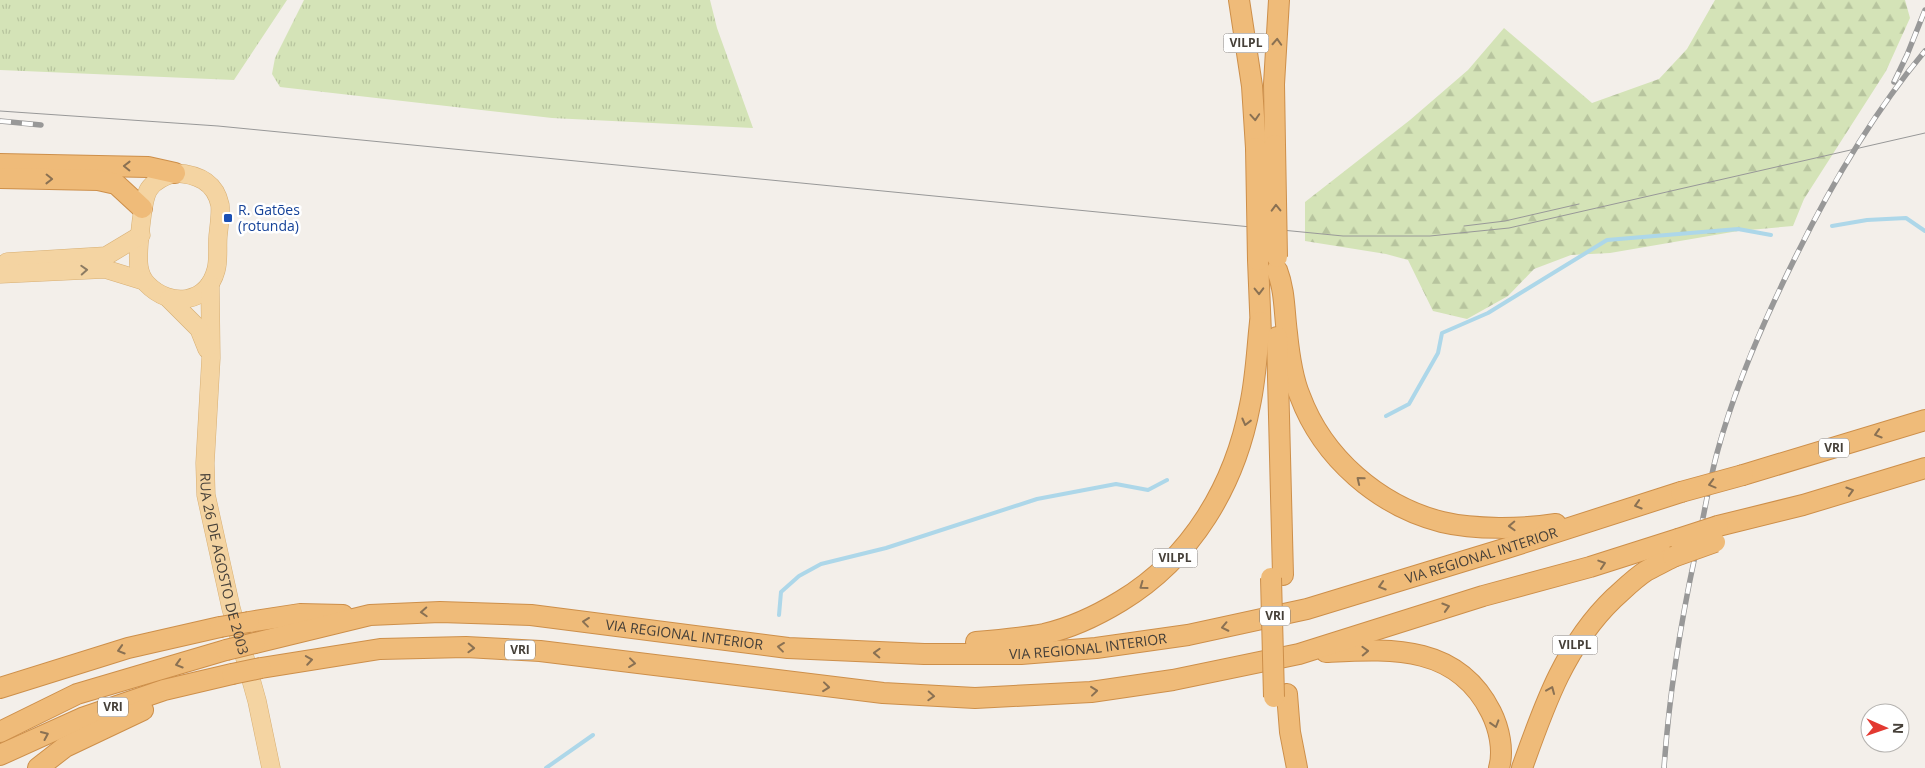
<svg xmlns="http://www.w3.org/2000/svg" width="1925" height="768" font-family="'Open Sans',sans-serif">
<style>
.grass{fill:url(#grass-tufts)}
.forest{fill:url(#forest-firs)}
.lines{fill:none;stroke-linecap:round;stroke-linejoin:round}
.stream{stroke:#add7e9;stroke-width:4}
.major-casing{stroke:#d7af74;stroke-width:19}
.highway-casing{stroke:#cd8f4a;stroke-width:22}
.major{stroke:#f4d4a2;stroke-width:18}
.highway{stroke:#efbb79;stroke-width:20}
.tram{stroke:#989898;stroke-width:1}
.rail-casing{stroke:#989898;stroke-width:5.5}
.rail{stroke:#fff;stroke-width:4;stroke-dasharray:11;stroke-linecap:butt}
.highway-bridge-casing{stroke:#cd8f4a;stroke-width:22;stroke-linecap:butt}
.highway-bridge{stroke:#efbb79;stroke-width:20}
.oneway{stroke:#8a7153}
.oneway2{stroke:#8c7b63}
.transit-dot{fill:#1a4fb4;stroke:#fff;stroke-width:2}
.labels{text-anchor:middle;stroke-width:5;stroke-linejoin:round;paint-order:stroke}
.shield{fill:#fff;stroke:#7e7974;stroke-width:1}
.shield-label{font-size:12px;font-weight:bold;fill:#464039}
.transit-label{font-size:14px;fill:#164399;stroke:#fff;text-anchor:start}
.street-label{font-size:14px;fill:#464039;stroke:#fff}
</style>
<defs>
<pattern id="grass-tufts" width="24" height="20" patternUnits="userSpaceOnUse" patternTransform="scale(1.25)"><rect width="24" height="20" fill="#d4e3b7"/><path d="M3 7l-1-3M5 7V3M7 7l1-3M15 17l-1-3M17 17v-4M19 17l1-3" fill="none" stroke="#b7c49e"/></pattern>
<pattern id="forest-firs" width="22" height="20" patternUnits="userSpaceOnUse" patternTransform="scale(1.25)"><rect width="22" height="20" fill="#d4e3b7"/><path d="M5 1l3.5 6h-7zM16 11l3.5 6h-7z" fill="#b7c49e"/></pattern>
</defs>
<rect width="100%" height="100%" fill="#f3efea"/>
<!-- grass -->
<path class="grass" d="M0,0H287L234,80L0,70Z
M304,0H710L717,28L753,128L552,118L280,87L272,74L275,58Z"/>
<!-- forest -->
<path class="forest" d="M1715,0H1905L1910,18L1886,71L1804,199L1793,226L1738,231L1610,253L1571,255L1534,269L1508,296L1467,319L1433,311L1408,260L1386,254L1305,241V202L1410,120L1468,70L1504,28L1592,103L1659,79L1687,49Z"/>
<g class="lines">
<!-- stream -->
<path class="stream" d="M1832,226L1867,220L1906,218L1925,231
M1386,416L1409,404L1438,353L1442,333L1488,313L1607,240L1738,229L1771,235
M779,615L781,592L799,576L821,564L886,548L1037,499L1116,484L1148,490L1167,480
M546,768L593,735"/>
<defs>
<g id="major">
<path d="M175,173C196,174 215,181 220,205C221,214 219,226 218,236C217,246 219,260 216,270C207,304 170,308 147,284C143,280 140,273 139,267C137,254 142,199 149,189C155,180 165,176 175,173Z"/>
<path d="M7,262L106,256L141,235"/>
<path d="M0,274L105,269L144,281"/>
<path id="s1" d="M210,284L211,358L205,463L206,495L231,608L257,701L271,768"/>
<path d="M169,299L199,329L207,349"/>
</g>
<g id="highway">
<path d="M1239,0L1252,86L1256,148"/>
<path d="M1275,145L1274,84L1279,0"/>
<path d="M0,164L148,167L175,173"/>
<path d="M0,178L98,180L116,184L142,208"/>
<path d="M1258,260L1261,334"/>
<path d="M1277,270C1285,291 1284,310 1287,333C1289,353 1292,377 1300,396C1323,458 1379,506 1442,522C1475,530 1523,529 1556,524"/>
<path d="M1277,337L1283,575"/>
<path d="M1743,475L1925,420"/>
<path d="M1718,526L1803,505L1925,468"/>
<path d="M249,622L300,614L343,615"/>
<path d="M976,642C999,640 1022,638 1044,634C1071,628 1098,615 1121,601C1192,558 1235,485 1250,405C1256,377 1257,349 1260,322"/>
<path id="s2" d="M255,643L370,615L440,612L531,615L788,648L924,654H1021L1096,648L1188,635L1307,609L1507,548L1681,492"/>
<path d="M1326,652C1391,649 1457,644 1491,712C1499,728 1504,750 1499,768"/>
<path d="M261,668L380,649L466,647L540,651L883,693L975,698L1091,692L1173,680L1299,654L1483,596L1590,567L1678,539"/>
<path d="M0,688L128,648L220,627"/>
<path d="M1287,694L1290,732L1297,768"/>
<path d="M0,732L77,694L226,650"/>
<path d="M0,755L82,718L164,690L232,674"/>
<path d="M38,768L65,747L143,710"/>
<path d="M1522,768C1544,706 1565,645 1614,598C1624,589 1635,578 1646,571C1655,566 1664,562 1673,557"/>
</g>
</defs>
<!-- major casing -->
<use href="#major" class="major-casing"/>
<!-- highway casing -->
<use href="#highway" class="highway-casing"/>
<!-- major -->
<use href="#major" class="major"/>
<!-- highway -->
<use href="#highway" class="highway"/>
<!-- tram -->
<path class="tram" d="M0,111L218,126L1343,236H1430L1509,228L1925,133
M1464,226L1505,221L1579,204"/>
<defs>
<path id="rail" d="M1894,82L1907,55L1925,10
M0,121L41,125
M1664,768C1669,696 1680,626 1695,556C1703,522 1708,487 1717,453C1735,386 1764,320 1795,258C1831,185 1873,113 1925,51"/>
</defs>
<!-- rail casing -->
<use href="#rail" class="rail-casing"/>
<!-- rail -->
<use href="#rail" class="rail"/>
<defs>
<path id="highway-bridge" d="M1275,145L1277,257
M1256,148L1258,260
M1681,492L1743,475
M1678,539L1718,526
M1673,557L1715,542
M1271,578L1274,697
M220,627L249,622
M226,650L255,643
M232,674L261,668"/>
</defs>
<!-- highway-bridge casing -->
<use href="#highway-bridge" class="highway-bridge-casing"/>
<!-- highway-bridge -->
<use href="#highway-bridge" class="highway-bridge"/>
</g>
<!-- one-way arrows -->
<defs><path id="oneway-chevron" d="M-2-3.5L2.5 0L-2 3.5" fill="none" stroke-width="1.6" stroke-linecap="round" stroke-linejoin="round" transform="scale(1.25)"/></defs>
<g class="oneway">
<use href="#oneway-chevron" transform="translate(1277 42) rotate(-87)"/>
<use href="#oneway-chevron" transform="translate(1255 117) rotate(86)"/>
<use href="#oneway-chevron" transform="translate(127 166) rotate(-179)"/>
<use href="#oneway-chevron" transform="translate(49 179) rotate(1)"/>
<use href="#oneway-chevron" transform="translate(1276 208) rotate(-91)"/>
<use href="#oneway-chevron" transform="translate(1259 291) rotate(89)"/>
<use href="#oneway-chevron" transform="translate(1246 422) rotate(104)"/>
<use href="#oneway-chevron" transform="translate(1878 434) rotate(163)"/>
<use href="#oneway-chevron" transform="translate(1360 480) rotate(-141)"/>
<use href="#oneway-chevron" transform="translate(1712 484) rotate(165)"/>
<use href="#oneway-chevron" transform="translate(1850 491) rotate(-17)"/>
<use href="#oneway-chevron" transform="translate(1638 505) rotate(163)"/>
<use href="#oneway-chevron" transform="translate(1512 526) rotate(178)"/>
<use href="#oneway-chevron" transform="translate(1602 564) rotate(-18)"/>
<use href="#oneway-chevron" transform="translate(1143 586) rotate(144)"/>
<use href="#oneway-chevron" transform="translate(1382 586) rotate(163)"/>
<use href="#oneway-chevron" transform="translate(1446 607) rotate(-17)"/>
<use href="#oneway-chevron" transform="translate(424 612) rotate(177)"/>
<use href="#oneway-chevron" transform="translate(586 622) rotate(-173)"/>
<use href="#oneway-chevron" transform="translate(1225 627) rotate(168)"/>
<use href="#oneway-chevron" transform="translate(781 647) rotate(-173)"/>
<use href="#oneway-chevron" transform="translate(471 648) rotate(2)"/>
<use href="#oneway-chevron" transform="translate(121 650) rotate(163)"/>
<use href="#oneway-chevron" transform="translate(1365 651) rotate(-2)"/>
<use href="#oneway-chevron" transform="translate(877 653) rotate(-178)"/>
<use href="#oneway-chevron" transform="translate(309 660) rotate(-9)"/>
<use href="#oneway-chevron" transform="translate(632 663) rotate(7)"/>
<use href="#oneway-chevron" transform="translate(179 664) rotate(163)"/>
<use href="#oneway-chevron" transform="translate(826 687) rotate(6)"/>
<use href="#oneway-chevron" transform="translate(1551 690) rotate(-67)"/>
<use href="#oneway-chevron" transform="translate(1094 691) rotate(-6)"/>
<use href="#oneway-chevron" transform="translate(931 696) rotate(3)"/>
<use href="#oneway-chevron" transform="translate(1495 724) rotate(73)"/>
<use href="#oneway-chevron" transform="translate(45 735) rotate(-24)"/>
</g>
<use class="oneway2" href="#oneway-chevron" transform="translate(84 270) rotate(-3)"/>
<!-- markers -->
<rect class="transit-dot" x="223" y="213" width="10" height="10" rx="2.5"/>
<g class="labels">
<!-- shield labels -->
<g class="shield">
<rect x="1223.5" y="33.5" width="45" height="19" rx="4"/>
<rect x="1819" y="438.5" width="30" height="19" rx="4"/>
<rect x="1152.5" y="548.5" width="45" height="19" rx="4"/>
<rect x="1260" y="606.5" width="30" height="19" rx="4"/>
<rect x="1552.5" y="635.5" width="45" height="19" rx="4"/>
<rect x="505" y="640.5" width="30" height="19" rx="4"/>
<rect x="98" y="697.5" width="30" height="19" rx="4"/>
</g>
<g class="shield-label">
<text x="1246" y="47">VILPL</text>
<text x="1834" y="452">VRI</text>
<text x="1175" y="562">VILPL</text>
<text x="1275" y="620">VRI</text>
<text x="1575" y="649">VILPL</text>
<text x="520" y="654">VRI</text>
<text x="113" y="711">VRI</text>
</g>
<!-- transit labels -->
<g class="transit-label">
<text x="238" y="215">R. Gatões<tspan x="238" dy="16">(rotunda)</tspan></text>
</g>
<!-- street labels -->
<g class="street-label">
<text dy="5" stroke="none"><textPath href="#s2" startOffset="1244">VIA REGIONAL INTERIOR</textPath></text>
<text dy="5" stroke="none"><textPath href="#s1" startOffset="282">RUA 26 DE AGOSTO DE 2003</textPath></text>
<text dy="5" stroke="none"><textPath href="#s2" startOffset="434">VIA REGIONAL INTERIOR</textPath></text>
<text dy="5" stroke="none"><textPath href="#s2" startOffset="839">VIA REGIONAL INTERIOR</textPath></text>
</g>
</g>
<!-- north arrow -->
<g transform="translate(1885 728) rotate(92)"><circle r="24" fill="#ffffff" stroke="#b5b3b0"/>
<path d="M0-4L9 19L0 12L-9 19Z" fill="#e33931"/>
<text y="-8" font-size="14" font-weight="bold" text-anchor="middle" fill="#464039">N</text>
</g>
</svg>
